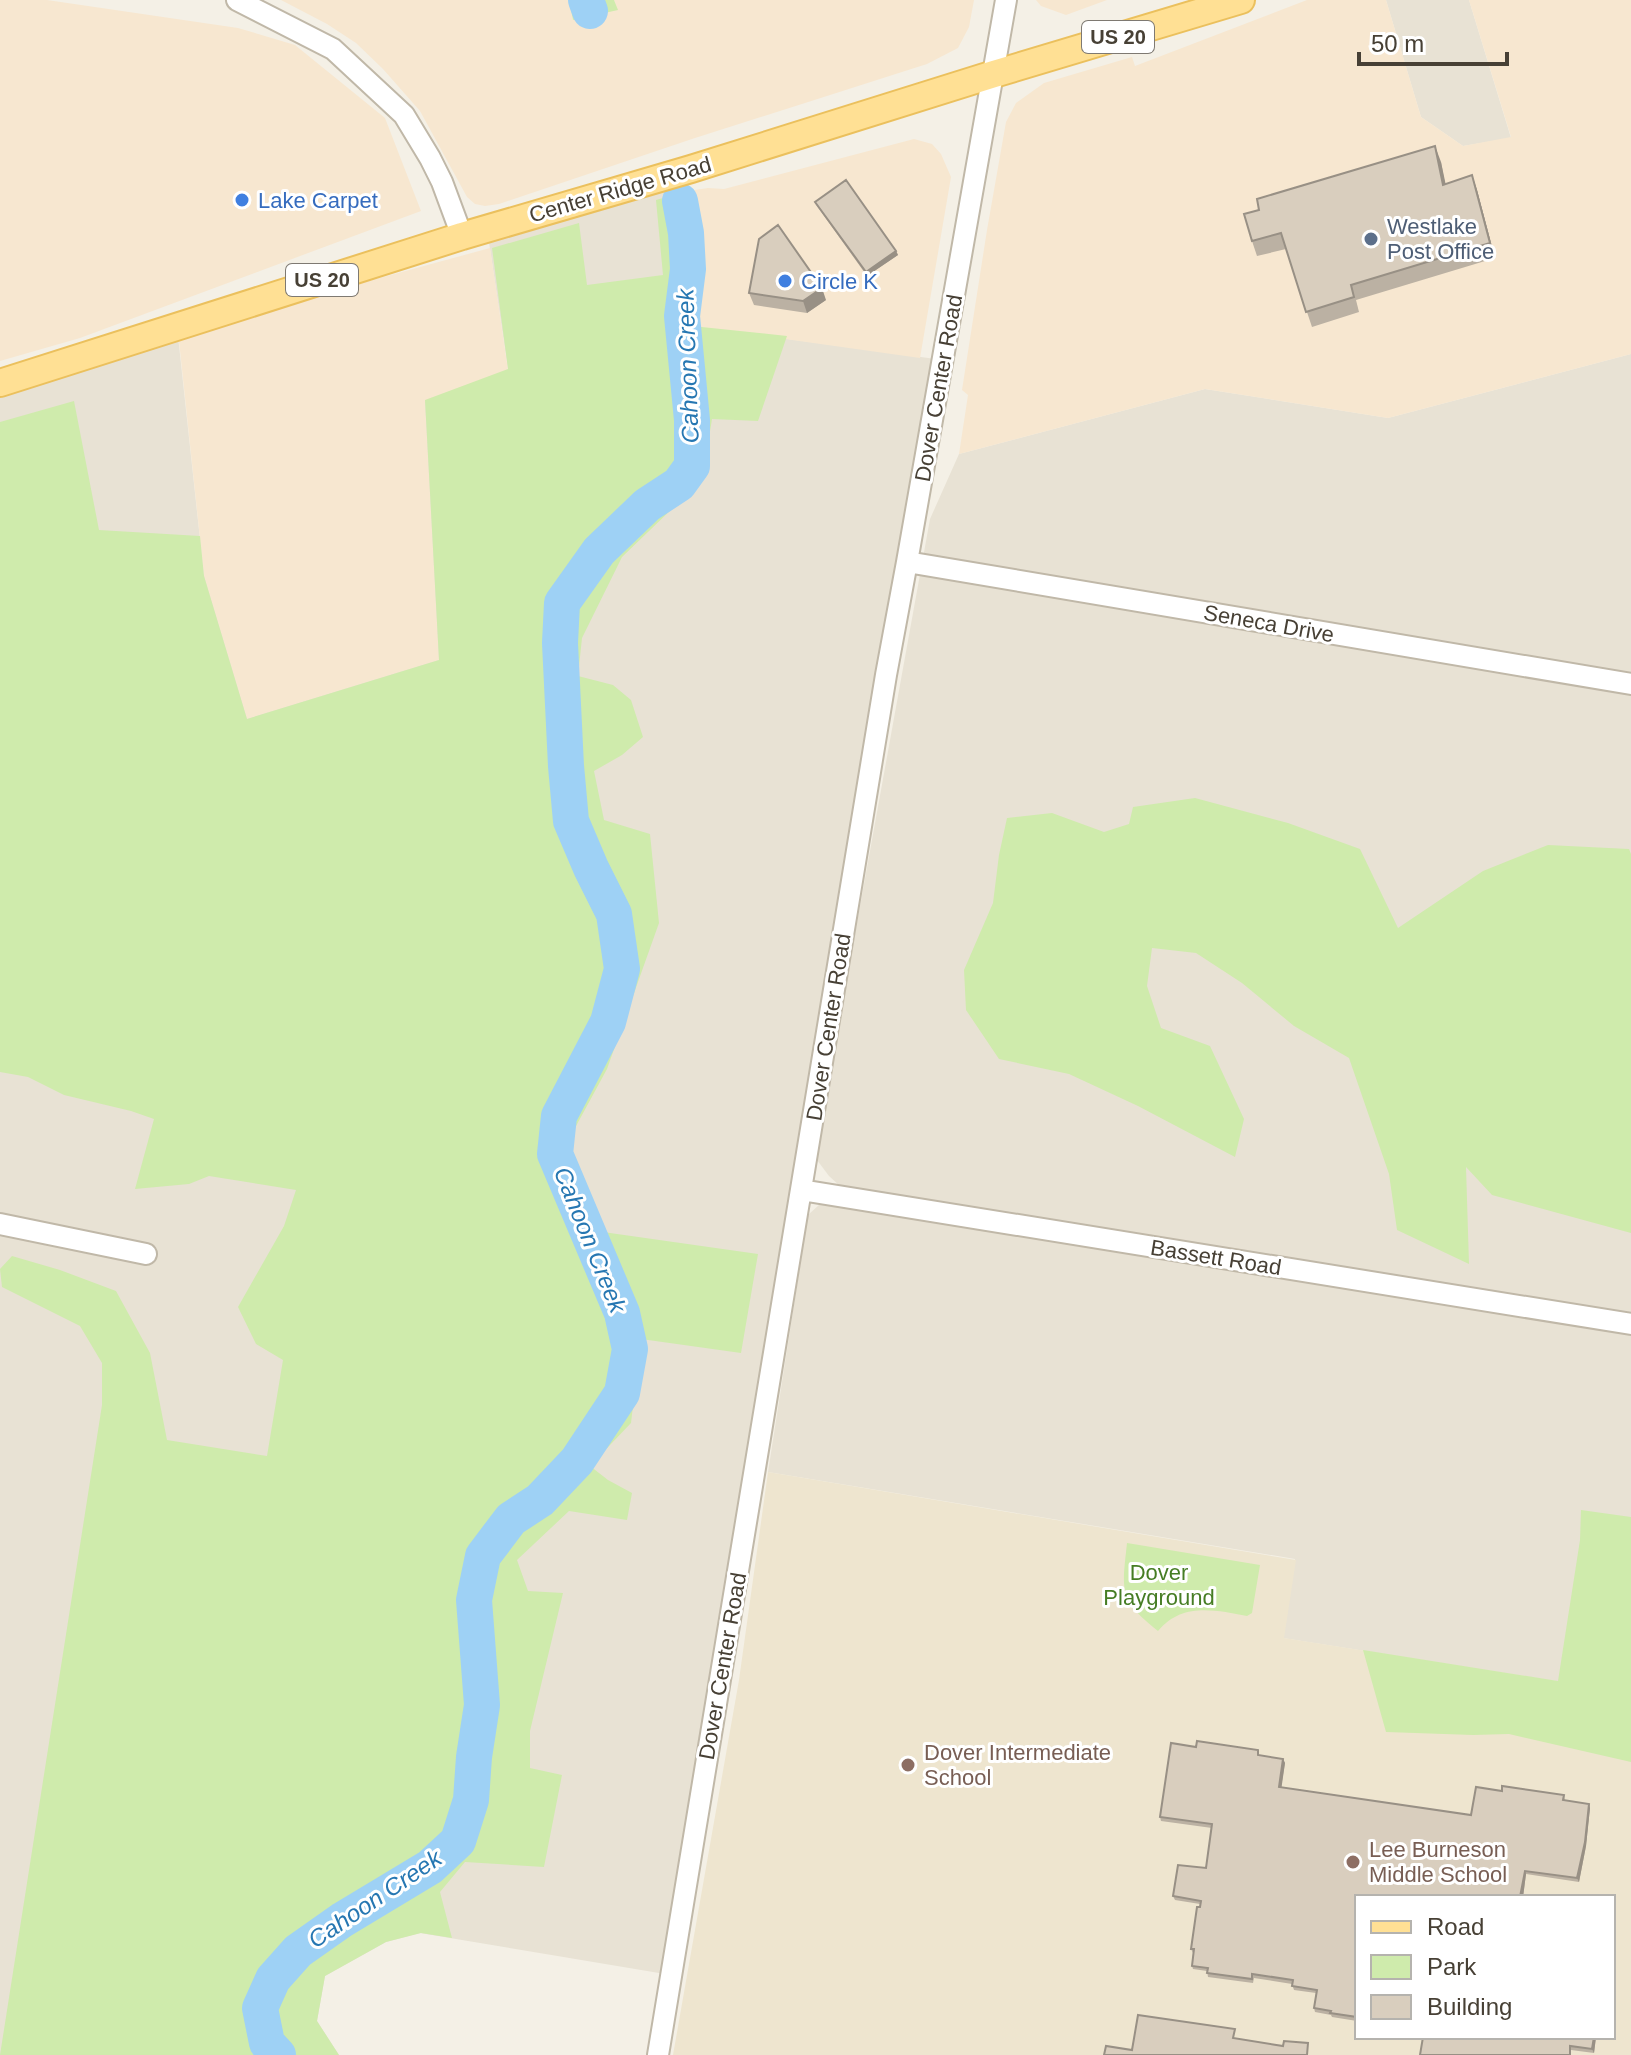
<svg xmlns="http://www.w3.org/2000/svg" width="1631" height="2055" font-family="Arial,sans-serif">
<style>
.residential{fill:#e8e2d4}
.commercial{fill:#f7e7d0}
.education{fill:#eee5cf;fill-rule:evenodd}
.green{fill:#cfebac}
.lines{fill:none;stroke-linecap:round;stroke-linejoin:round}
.river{stroke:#9ed1f5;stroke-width:36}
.minor-casing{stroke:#c0b8a8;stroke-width:24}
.major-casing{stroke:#ebc05d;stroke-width:30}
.minor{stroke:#fff;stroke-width:20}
.major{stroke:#ffe094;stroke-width:26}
.wall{fill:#bbb1a3}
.shaded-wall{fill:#989085}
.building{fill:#d9cebe;stroke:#989085;stroke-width:2}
.shop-dot{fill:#3f7fe0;stroke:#fff;stroke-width:3}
.service-dot{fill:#5c6f8a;stroke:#fff;stroke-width:3}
.education-dot{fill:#8d6e63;stroke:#fff;stroke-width:3}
.labels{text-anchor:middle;stroke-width:6;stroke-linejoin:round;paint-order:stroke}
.shield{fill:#fff;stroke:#7e7972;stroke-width:2}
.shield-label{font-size:20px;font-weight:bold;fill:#474035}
.street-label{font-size:22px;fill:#474035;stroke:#fff}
.shop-label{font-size:22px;fill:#366cbe;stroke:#fff;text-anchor:start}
.service-label{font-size:22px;fill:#4e5e75;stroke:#fff;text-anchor:start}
.park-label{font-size:22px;fill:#467d24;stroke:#fff}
.education-label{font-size:22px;fill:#785e54;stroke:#fff;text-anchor:start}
.water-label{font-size:24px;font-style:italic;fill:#2677b2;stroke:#fff}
</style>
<rect width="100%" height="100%" fill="#f4f0e6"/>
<!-- residential -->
<path class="residential" d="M1386,0H1469L1511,138L1463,146L1421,117Z
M686,171L692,326L943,360L671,1975L420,1933L386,1942L325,1976L317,2021L339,2055H0V383L177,327L204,576L425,400L508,369L487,229Z
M1631,354V1316L856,1191L840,1186L829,1176L817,1160L851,956L930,519L959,454L1205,389L1388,418Z
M832,1203L1631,1333V1693L1283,1638L1295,1559L768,1472L808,1215L820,1204Z"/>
<!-- commercial -->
<path class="commercial" d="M0,0H47L238,28L295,45L385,118L421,211L80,338L0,361Z
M281,0H569L573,20L617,9L614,0H974L969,27L958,48L927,64L695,138L499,204L485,206L475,204L467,197L420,111L383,69L356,43L327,24Z
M1036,0H1107L1066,15L1041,6Z
M1307,0H1386L1421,117L1463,146L1511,137L1469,0H1631V354L1388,418L1205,389L959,454L968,395L962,390L987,230L1006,122L1016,103L1044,83L1132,57L1135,66Z
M914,139L932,144L941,154L951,177L920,358L692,326L688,191L708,188L724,189Z
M490,248L508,370L425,401L439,660L247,719L204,576L179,341L332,291Z"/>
<!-- education -->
<path class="education" d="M768,1472L1296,1560L1284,1638L1631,1693V2055H673L739,1680ZM1357,1897H1613V2037H1357Z"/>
<!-- green -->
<path class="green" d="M569,0H614L618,10L573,20Z
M688,191L692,326L787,336L758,421L712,419L702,480L622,557L582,638L578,676L613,685L631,700L643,737L622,755L594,771L604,820L650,834L659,923L607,1069L569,1139L596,1231L758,1254L741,1353L641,1339L631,1423L590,1466L608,1480L632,1493L627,1520L569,1511L517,1560L528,1591L563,1593L530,1731V1768L562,1775L544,1867L465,1862L440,1892L452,1938L421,1933L386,1942L325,1976L317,2021L339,2055H0L102,1405V1363L80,1326L2,1287L0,1269L12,1256L60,1270L116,1291L150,1353L167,1440L267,1456L283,1360L256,1344L238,1307L284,1226L296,1190L209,1176L189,1184L135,1189L154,1119L131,1111L64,1095L28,1077L0,1072V422L74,401L99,530L200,536L204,576L247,719L439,660L425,400L508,369L492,248L579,223L587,285L663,275L656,200Z
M1195,798L1288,823L1360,849L1398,928L1483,871L1548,845L1629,849L1631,854V1233L1492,1195L1466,1167L1469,1264L1397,1230L1389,1174L1349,1058L1294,1026L1242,983L1196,953L1152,948L1147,986L1161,1028L1210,1046L1244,1119L1235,1157L1138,1106L1069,1074L999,1059L966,1010L964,970L993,903L999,855L1007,818L1052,813L1104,832L1129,824L1133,807Z
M1581,1510L1631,1517V1762L1509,1734L1473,1735L1386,1732L1363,1650L1558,1681L1580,1540Z
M1127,1543L1260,1565L1252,1613L1247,1616C1215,1610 1182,1602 1158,1631C1118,1599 1122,1591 1127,1543Z"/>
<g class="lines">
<!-- river -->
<path class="river" d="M586,0L590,11
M278,2055L267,2043L260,2008L273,1979L298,1951L342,1920L430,1867L458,1841L471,1800L474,1757L482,1705L474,1600L483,1556L511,1519L540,1500L577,1461L622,1393L630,1349L622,1313L555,1154L559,1116L608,1022L622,969L614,914L591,868L571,821L566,766L560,643L562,603L599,551L647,505L679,484L692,466V420L682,316L688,269L686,233L680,201"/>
<defs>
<path id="minor" d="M237,0L333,49L404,115L430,158L442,182L462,236
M907,562L1631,684
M801,1190L1631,1324
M0,1224L146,1254
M658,2055L886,675L907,562L1006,0"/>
<path id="major" d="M0,383L462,236L691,169L994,74L1241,0"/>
</defs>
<!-- minor casing -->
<use href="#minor" class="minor-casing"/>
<!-- major casing -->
<use href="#major" class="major-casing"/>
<!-- minor -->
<use href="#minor" class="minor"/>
<!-- major -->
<use href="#major" class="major"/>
</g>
<!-- wall -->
<path class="wall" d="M1441,162L1445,184L1472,175L1477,190L1495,258L1356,300L1359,312L1312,327L1286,249L1257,256L1252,241Z
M815,202L896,251L898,255L867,276L817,206Z
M749,293L826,300L807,313L754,305Z
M1196,1747L1258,1750L1259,1755L1283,1759L1285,1763L1281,1787L1471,1815L1502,1791L1564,1795L1565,1801L1590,1808L1586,1846L1579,1882L1526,1874L1523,1897H1357V2021L1332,2017L1331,2015L1315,2012L1314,2008L1316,1993L1294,1990L1292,1984L1254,1978L1253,1983L1208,1977L1207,1971L1193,1969L1192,1966L1193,1953L1191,1949L1200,1904L1175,1900L1173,1896L1206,1868L1212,1828L1161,1821L1160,1817Z
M1423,2037H1596L1594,2053L1571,2050V2052Z"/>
<!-- shaded-wall -->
<path class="shaded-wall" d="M1435,146L1441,162L1449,200L1443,185Z
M1472,175L1477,190L1495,258L1490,243Z
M896,251L898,255L867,276L866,272Z
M822,288L826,300L807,313L803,301Z
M1283,1759L1285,1763L1281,1791L1279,1787Z
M1589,1804L1590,1808L1586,1846L1579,1882L1577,1878Z
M1525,1871L1526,1874L1523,1897H1520Z
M1594,2037H1596L1594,2053L1592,2049Z"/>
<!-- building -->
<path class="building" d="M1435,146L1443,185L1472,175L1490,243L1351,285L1354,297L1306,312L1281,233L1252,241L1244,214L1259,210L1257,199Z
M846,180L896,251L866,272L815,202Z
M778,225L822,288L803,301L749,293L759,239Z
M1197,1741L1258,1750V1755L1283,1759L1279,1787L1471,1815L1476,1787L1502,1791V1786L1564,1795L1563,1800L1589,1804L1585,1842L1577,1878L1525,1871L1520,1897H1357V2017L1330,2013L1331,2011L1314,2008L1317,1990L1292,1986L1293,1980L1252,1974V1979L1207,1973L1208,1968L1192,1966L1194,1949H1191L1197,1907H1200L1201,1901L1173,1896L1178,1865L1206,1868L1212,1824L1160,1817L1171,1743L1196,1747Z
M1138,2015L1235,2029L1233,2038L1283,2046L1284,2041L1308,2043L1307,2055H1104L1106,2046L1132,2050Z
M1423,2037H1594L1592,2049L1570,2046V2055H1420Z"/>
<!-- markers -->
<g class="shop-dot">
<circle cx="242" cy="200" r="8"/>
<circle cx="785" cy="281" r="8"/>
</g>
<circle class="service-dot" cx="1371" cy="239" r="8"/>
<g class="education-dot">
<circle cx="908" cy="1765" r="8"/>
<circle cx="1353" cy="1862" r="8"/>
</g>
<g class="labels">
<!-- shield labels -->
<g class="shield">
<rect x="1082" y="21" width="72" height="32" rx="6"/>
<rect x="286" y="264" width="72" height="32" rx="6"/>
</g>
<g class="shield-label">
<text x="1118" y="44">US 20</text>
<text x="322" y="287">US 20</text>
</g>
<!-- street labels -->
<g class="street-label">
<text transform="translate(620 189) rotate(-16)" y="8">Center Ridge Road</text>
<text transform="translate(938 388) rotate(-80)" y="8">Dover Center Road</text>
<text transform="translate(1269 623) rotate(10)" y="8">Seneca Drive</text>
<text transform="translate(828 1027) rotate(-81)" y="8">Dover Center Road</text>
<text transform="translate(1216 1257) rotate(9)" y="8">Bassett Road</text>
<text transform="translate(722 1666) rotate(-80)" y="8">Dover Center Road</text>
</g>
<!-- shop labels -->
<g class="shop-label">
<text x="258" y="208">Lake Carpet</text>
<text x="801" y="289">Circle K</text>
</g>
<!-- service labels -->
<g class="service-label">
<text x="1387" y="234">Westlake<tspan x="1387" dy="25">Post Office</tspan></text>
</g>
<!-- park labels -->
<g class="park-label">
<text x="1159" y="1580">Dover<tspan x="1159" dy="25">Playground</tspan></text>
</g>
<!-- education labels -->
<g class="education-label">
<text x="924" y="1760">Dover Intermediate<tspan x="924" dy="25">School</tspan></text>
<text x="1369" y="1857">Lee Burneson<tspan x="1369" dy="25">Middle School</tspan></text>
</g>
<!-- water labels -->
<g class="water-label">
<text transform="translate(688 366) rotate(-92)" y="8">Cahoon Creek</text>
<text transform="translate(590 1240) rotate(68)" y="8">Cahoon Creek</text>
<text transform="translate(375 1899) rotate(-34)" y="8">Cahoon Creek</text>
</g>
</g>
<!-- legend -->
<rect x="1355" y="1895" width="260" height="144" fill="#ffffff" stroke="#b5b3ae" stroke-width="2"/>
<rect x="1371" y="1921" width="40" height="12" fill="#ffe094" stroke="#b5b3ae" stroke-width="2"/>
<text x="1427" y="1935" font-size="24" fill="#474035">Road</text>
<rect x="1371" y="1955" width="40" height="24" fill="#cfebac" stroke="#b5b3ae" stroke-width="2"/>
<text x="1427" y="1975" font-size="24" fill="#474035">Park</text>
<rect x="1371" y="1995" width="40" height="24" fill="#d9cebe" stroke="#b5b3ae" stroke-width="2"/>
<text x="1427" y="2015" font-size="24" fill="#474035">Building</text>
<!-- scale -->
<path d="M1359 52v12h148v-12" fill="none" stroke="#474035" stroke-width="4"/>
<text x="1371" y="52" font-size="24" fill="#474035" stroke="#ffffff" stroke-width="6" paint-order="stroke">50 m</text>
</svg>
